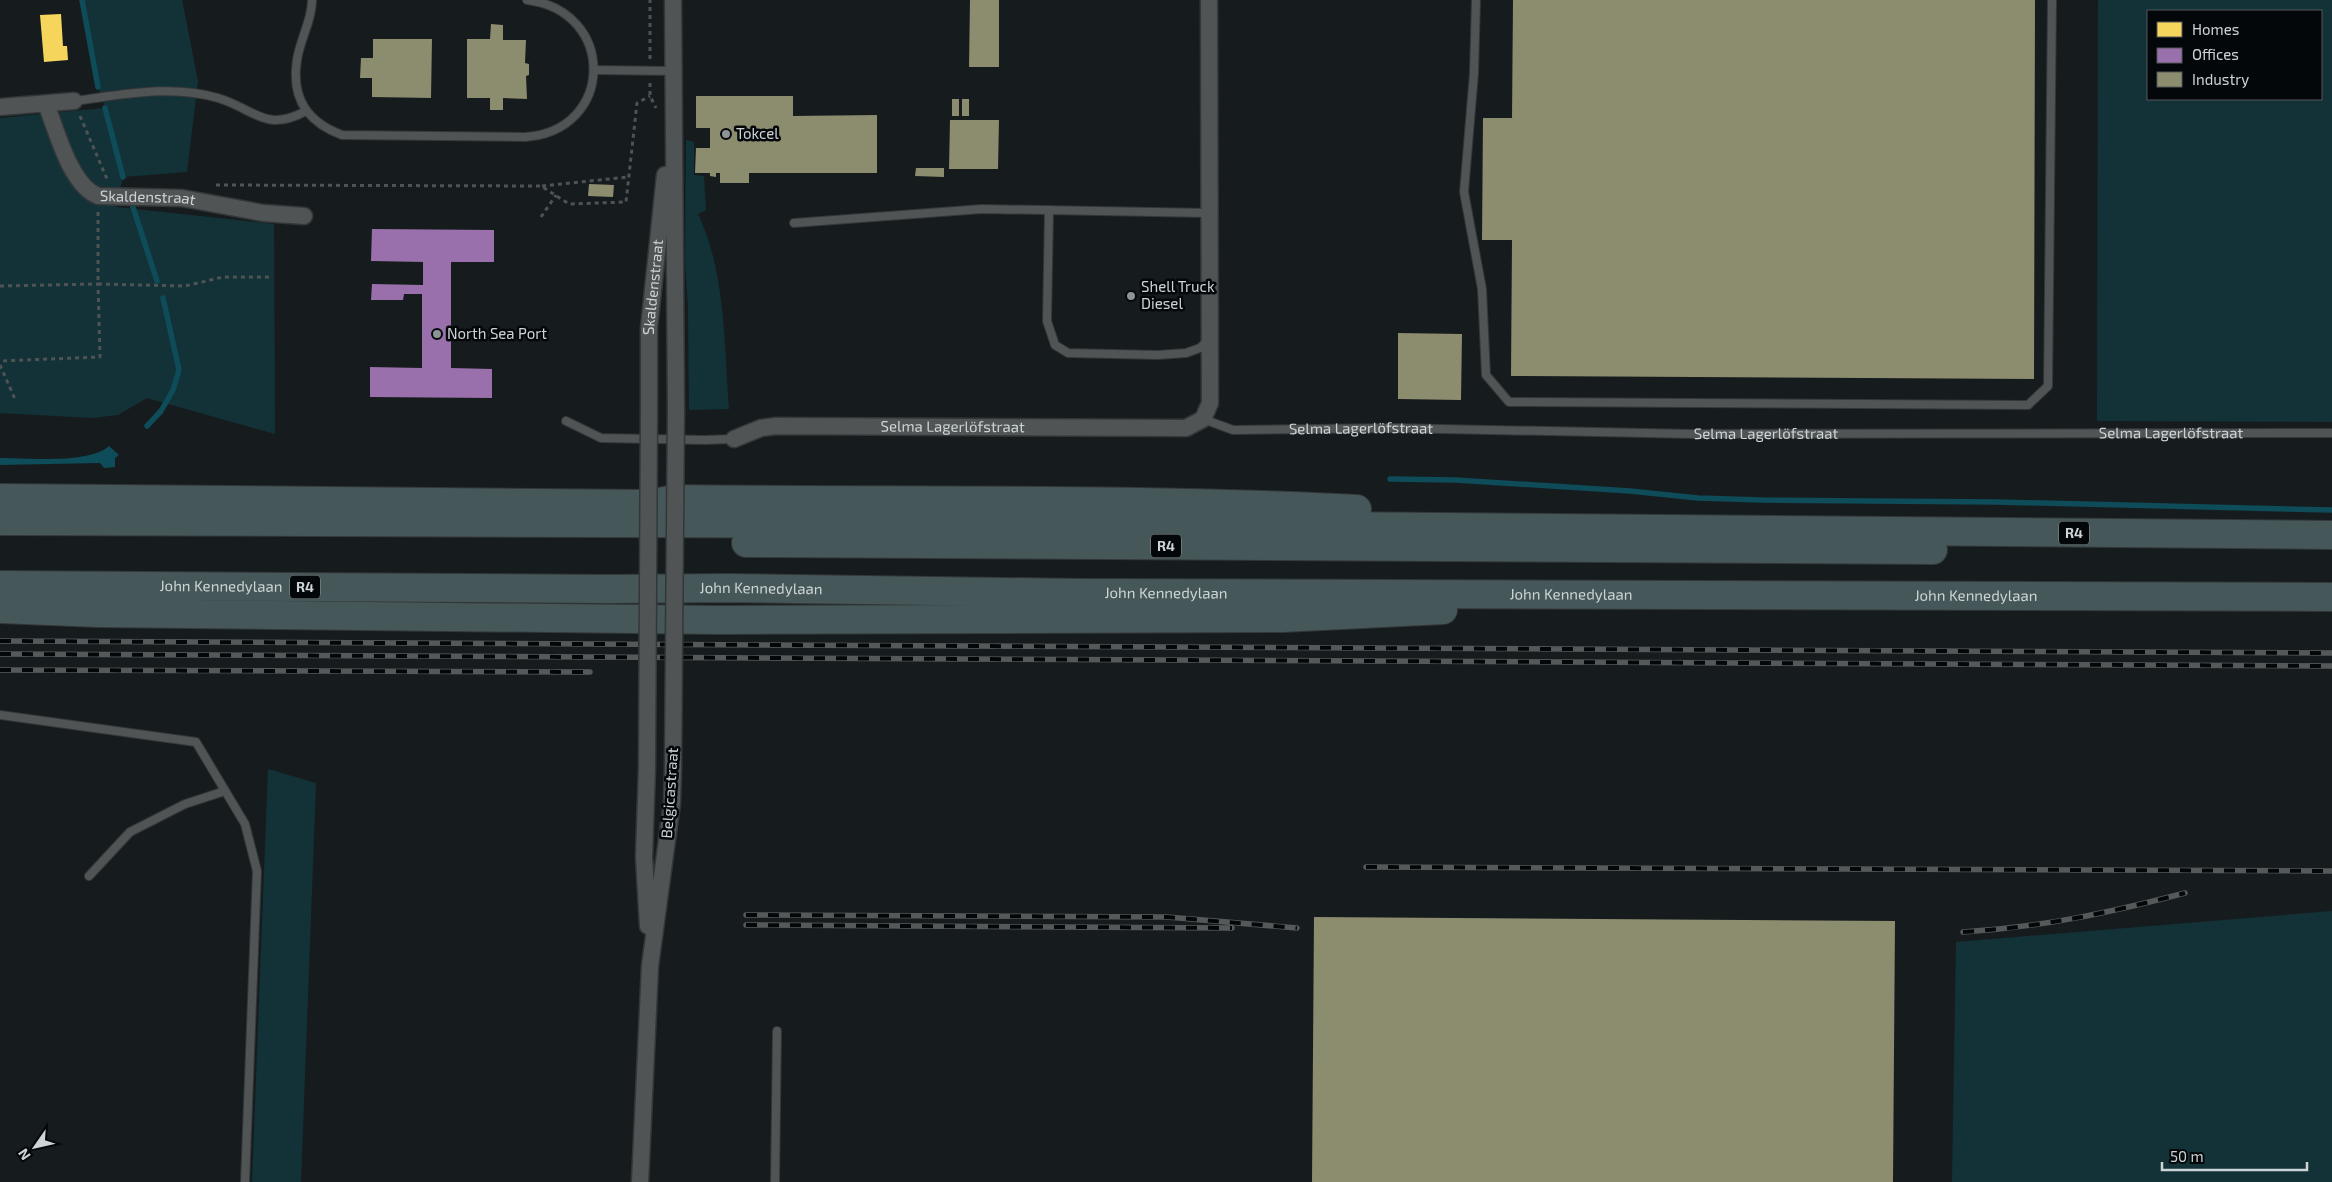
<svg xmlns="http://www.w3.org/2000/svg" width="2332" height="1182" font-family="'Exo 2',sans-serif">
<style>
.green{fill:#133238;fill-rule:evenodd}
.water{fill:#0d4c58}
.homes{fill:#f6d55c}
.offices{fill:#9970ab}
.industry{fill:#8c8c6e}
.lines{fill:none;stroke-linecap:round;stroke-linejoin:round}
.stream{stroke:#0d4c58;stroke-width:5.5}
.lane-casing{stroke:#333739;stroke-width:10}
.street-casing{stroke:#333739;stroke-width:19}
.highway-casing{stroke:#333739;stroke-width:30}
.path{stroke:#4f5354;stroke-width:3;stroke-dasharray:4 4;stroke-linecap:butt}
.lane{stroke:#505455;stroke-width:8}
.street{stroke:#505455;stroke-width:16}
.highway{stroke:#46575a;stroke-width:28}
.rail-casing{stroke:#56595a;stroke-width:5.5}
.rail{stroke:#040709;stroke-width:4;stroke-dasharray:11;stroke-linecap:butt}
.street-bridge-casing{stroke:#333739;stroke-width:19;stroke-linecap:butt}
.street-bridge{stroke:#505455;stroke-width:16}
.poi-dot{fill:#8d9496;stroke:#040709;stroke-width:2}
.labels{text-anchor:middle;stroke-width:5;stroke-linejoin:round;paint-order:stroke}
.shield{fill:#040709;stroke:#919698;stroke-width:1}
.shield-label{font-size:14px;font-weight:bold;fill:#cdd4d6}
.poi-label{font-size:15px;fill:#cdd4d6;stroke:#040709;text-anchor:start}
.street-label{font-size:15px;fill:#cdd4d6;stroke:#040709}
</style>
<rect width="100%" height="100%" fill="#161c1e"/>
<!-- green -->
<path class="green" d="M82,0H182L198,81L187,172L123,177L116,207L274,224L275,434L147,398L118,415L92,418L0,413V118L105,108L94,73Z
M2098,0H2332V422L2097,421ZM2148,11H2321V99H2148Z
M686,140L694,142V175L704,176L706,210L698,214C726,273 724,345 729,409L689,410L688,307L685,260Z
M268,769L316,783L301,1182H252Z
M2332,911V1182H1952L1956,942Z"/>
<!-- water -->
<path class="water" d="M109,446L119,455L115,458V467L104,468L100,463L0,465V458C27,458 90,464 109,446Z"/>
<!-- homes -->
<path class="homes" d="M61,14L63,46H67L68,60L44,62L40,15Z"/>
<!-- offices -->
<path class="offices" d="M372,229L494,230V262H451V368L492,369V398L370,397V367L422,368V294H404L403,300H371L372,284L423,285V262L371,261Z"/>
<!-- industry -->
<path class="industry" d="M970,0H999V67H969Z
M1513,0H2035L2034,379L1511,376L1512,240H1482L1483,118H1512Z
M491,24L503,25V40H526L525,63L529,64V75L526,76L527,99L503,98V110H490V98H467V39H490Z
M373,39H432L431,98L372,97V78H360L361,58H373Z
M696,96H793V116L877,115V173H749V183H720V173H716V177L710,176V173H695L696,148H710V128H696Z
M952,99H959V116H952Z
M962,99H969V116H962Z
M950,120H999L998,169H949Z
M916,168H944V177L915,176Z
M589,184L614,185L613,197L588,196Z
M1398,333L1462,334L1461,400L1398,399Z
M1314,917L1895,921L1893,1182H1312Z"/>
<g class="lines">
<!-- stream -->
<path class="stream" d="M82,0L98,87
M105,108L123,177
M132,204L157,281
M147,426L161,411L173,390L179,370L163,298
M1390,479L1455,480L1630,491L1698,498L1762,500L1997,502L2332,510"/>
<defs>
<g id="lane">
<path d="M312,0C312,21 300,39 297,60C291,98 307,122 342,135L525,137C615,131 617,11 527,0"/>
<path d="M1476,0L1474,73L1464,192L1482,289L1486,375L1509,402L2028,405L2048,386L2052,0"/>
<path d="M594,70L673,71"/>
<path d="M74,101C122,95 171,84 218,98C255,109 265,133 306,111"/>
<path d="M1049,210L1047,321L1055,345L1068,353L1158,355L1186,353L1200,348L1208,340"/>
<path d="M794,223L982,209L1209,213"/>
<path id="s1" d="M1203,419L1233,430L1393,428L1693,434L2332,433"/>
<path d="M566,421L601,438L704,440L734,439"/>
<path d="M0,715L196,742L245,824L257,871L245,1182"/>
<path d="M89,876L130,832L185,804L225,791"/>
<path d="M775,1182L777,1031"/>
</g>
<g id="street">
<path d="M673,0L676,409"/>
<path id="s2" d="M46,104C57,131 70,185 98,196L182,198L263,213L304,216"/>
<path d="M0,107L74,101"/>
<path id="s3" d="M649,409V328L665,175"/>
<path id="s4" d="M734,439L761,428L776,426L1186,428L1203,419L1210,403L1209,0"/>
<path d="M647,767L644,857L648,926"/>
<path d="M640,1182L650,966L672,803L673,767"/>
</g>
<g id="highway">
<path d="M0,498L648,504L675,499C902,502 1130,497 1357,509"/>
<path d="M0,521L1213,525L2332,535"/>
<path d="M746,543L1933,550"/>
<path id="s5" d="M0,585L609,589L727,588L1079,593L2332,597"/>
<path d="M0,609L99,613L719,620L1282,618L1443,610"/>
</g>
</defs>
<!-- lane casing -->
<use href="#lane" class="lane-casing"/>
<!-- street casing -->
<use href="#street" class="street-casing"/>
<!-- highway casing -->
<use href="#highway" class="highway-casing"/>
<!-- path -->
<path class="path" d="M650,59V0
M650,83V96L656,108
M80,116L107,179
M216,185L541,186L569,204L626,202L637,103L650,96
M542,186L628,177
M98,212V284L185,286L223,277H272
M541,217L556,195
M0,286L98,284L100,357L0,361
M0,365L15,399"/>
<!-- lane -->
<use href="#lane" class="lane"/>
<!-- street -->
<use href="#street" class="street"/>
<!-- highway -->
<use href="#highway" class="highway"/>
<defs>
<path id="rail" d="M0,641L2332,653
M0,654L2332,666
M0,670L590,672
M1366,867L2332,871
M746,915L1167,917L1297,928
M746,925L1232,928
M1963,932C2043,927 2108,913 2185,893"/>
</defs>
<!-- rail casing -->
<use href="#rail" class="rail-casing"/>
<!-- rail -->
<use href="#rail" class="rail"/>
<defs>
<path id="street-bridge" d="M647,767L649,409
M673,767L676,409"/>
</defs>
<!-- street-bridge casing -->
<use href="#street-bridge" class="street-bridge-casing"/>
<!-- street-bridge -->
<use href="#street-bridge" class="street-bridge"/>
</g>
<!-- markers -->
<g class="poi-dot">
<circle cx="726" cy="134" r="5"/>
<circle cx="1131" cy="296" r="5"/>
<circle cx="437" cy="334" r="5"/>
</g>
<g class="labels">
<!-- shield labels -->
<g class="shield">
<rect x="2059" y="521.5" width="30" height="23" rx="4"/>
<rect x="1151" y="534.5" width="30" height="23" rx="4"/>
<rect x="290" y="575.5" width="30" height="23" rx="4"/>
</g>
<g class="shield-label">
<text x="2074" y="538">R4</text>
<text x="1166" y="551">R4</text>
<text x="305" y="592">R4</text>
</g>
<!-- poi labels -->
<g class="poi-label">
<text x="736" y="139">Tokcel</text>
<text x="1141" y="292">Shell Truck<tspan x="1141" dy="17">Diesel</tspan></text>
<text x="447" y="339">North Sea Port</text>
</g>
<!-- street labels -->
<g class="street-label">
<text dy="5" stroke="none"><textPath href="#s2" startOffset="158">Skaldenstraat</textPath></text>
<text dy="5" stroke="none"><textPath href="#s3" startOffset="122">Skaldenstraat</textPath></text>
<text dy="5" stroke="none"><textPath href="#s4" startOffset="221">Selma Lagerlöfstraat</textPath></text>
<text dy="5" stroke="none"><textPath href="#s1" startOffset="160">Selma Lagerlöfstraat</textPath></text>
<text dy="5" stroke="none"><textPath href="#s1" startOffset="970">Selma Lagerlöfstraat</textPath></text>
<text dy="5" stroke="none"><textPath href="#s1" startOffset="565">Selma Lagerlöfstraat</textPath></text>
<text dy="5" stroke="none"><textPath href="#s5" startOffset="221">John Kennedylaan</textPath></text>
<text dy="5" stroke="none"><textPath href="#s5" startOffset="761">John Kennedylaan</textPath></text>
<text dy="5" stroke="none"><textPath href="#s5" startOffset="1166">John Kennedylaan</textPath></text>
<text dy="5" stroke="none"><textPath href="#s5" startOffset="1571">John Kennedylaan</textPath></text>
<text dy="5" stroke="none"><textPath href="#s5" startOffset="1976">John Kennedylaan</textPath></text>
<text transform="translate(670 793) rotate(-86)" y="5">Belgicastraat</text>
</g>
</g>
<!-- legend -->
<rect x="2147" y="10" width="175" height="90" fill="#040709" stroke="#54595b"/>
<rect x="2157" y="22" width="25" height="15" fill="#f6d55c" stroke="#54595b"/>
<text x="2192" y="35" font-size="15" fill="#cdd4d6">Homes</text>
<rect x="2157" y="48" width="25" height="15" fill="#9970ab" stroke="#54595b"/>
<text x="2192" y="60" font-size="15" fill="#cdd4d6">Offices</text>
<rect x="2157" y="72" width="25" height="15" fill="#8c8c6e" stroke="#54595b"/>
<text x="2192" y="85" font-size="15" fill="#cdd4d6">Industry</text>
<!-- north arrow -->
<g transform="translate(35 1147) rotate(236)" stroke="#040709" stroke-width="4" paint-order="stroke">
<path d="M0-4L9 19L0 12L-9 19Z" fill="#cdd4d6"/>
<text y="-8" font-size="14" font-weight="bold" text-anchor="middle" fill="#cdd4d6">N</text>
</g>
<!-- scale -->
<path d="M2162 1162v8h145v-8" fill="none" stroke="#cdd4d6" stroke-width="2.5"/>
<text x="2170" y="1162" font-size="15" fill="#cdd4d6" stroke="#040709" stroke-width="4" paint-order="stroke">50 m</text>
</svg>
